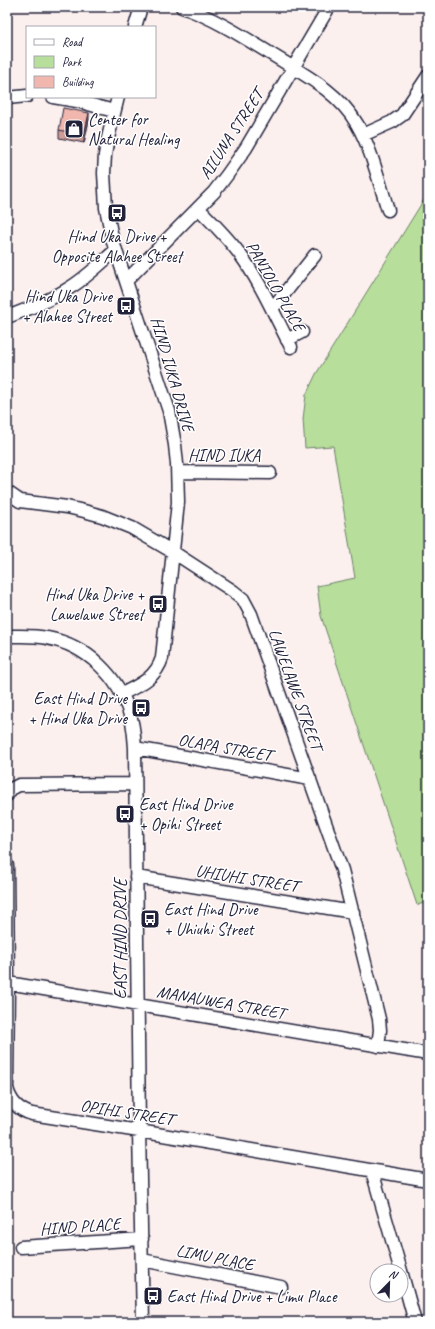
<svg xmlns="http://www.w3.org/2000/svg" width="435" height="1329" font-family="Caveat,sans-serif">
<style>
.green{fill:#b7de9a;stroke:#6c806a}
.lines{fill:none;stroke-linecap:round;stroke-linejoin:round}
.minor-casing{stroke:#22223b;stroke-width:15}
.minor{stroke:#fff;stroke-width:12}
.wall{fill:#cf9d95;stroke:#22223b}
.shaded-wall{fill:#a97f79;stroke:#22223b}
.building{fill:#f1b6ad;stroke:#22223b}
.labels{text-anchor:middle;stroke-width:3;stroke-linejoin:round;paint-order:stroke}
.poi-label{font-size:17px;fill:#22223b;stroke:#fff;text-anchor:start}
.street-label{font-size:17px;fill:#22223b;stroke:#fff}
</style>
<rect width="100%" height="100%" fill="#fcf0ef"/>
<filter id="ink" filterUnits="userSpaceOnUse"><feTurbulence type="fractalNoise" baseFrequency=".025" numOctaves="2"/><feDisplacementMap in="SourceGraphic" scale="8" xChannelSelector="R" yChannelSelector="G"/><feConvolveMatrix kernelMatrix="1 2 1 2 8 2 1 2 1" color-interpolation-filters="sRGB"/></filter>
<g filter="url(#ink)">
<!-- green -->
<path class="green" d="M428,193V902L417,905L321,616L317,586L355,578L333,446L305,448L303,419L306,395L316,374Z"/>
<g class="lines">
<defs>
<path id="minor" d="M182,7C214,18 242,36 271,54C303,74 338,91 357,124C372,150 379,182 388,210
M135,27L141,7
M53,97L77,101L114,111
M118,97L108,138L105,155L104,173L106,208L113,242L169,411L175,445L177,464L178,502L162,658C156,678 139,685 122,694
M7,98L27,96
M363,135L392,122L402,115L428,76
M198,208C213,223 227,237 239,253C260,281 275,316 291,347
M126,281L214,192L227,175L246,148L329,7
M272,309L315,255
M7,317C29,309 51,300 71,287C87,277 101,263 116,250
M287,340L302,332
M178,472L270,473
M7,492L20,501L67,507L84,511L102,516L132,528L173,552L233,591L243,599L251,614L342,870L379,1019L380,1030L378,1046
M7,636C20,636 34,635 47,638C87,645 119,677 130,715C134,726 134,737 135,748L139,1131L143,1322
M135,748L310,779
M7,795L11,789L19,785L134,784
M7,865L8,983L7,1088C10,1101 18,1110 32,1114L139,1131L428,1180
M136,877L353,912
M8,983L428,1054
M372,1171L401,1271
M21,1247L142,1239
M142,1260L281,1287
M401,1271L415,1322"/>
</defs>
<!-- minor casing -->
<use href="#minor" class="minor-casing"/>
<!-- minor -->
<use href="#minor" class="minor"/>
</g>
<!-- wall -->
<path class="wall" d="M89,120L84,143L59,138V130Z"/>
<!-- shaded-wall -->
<path class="shaded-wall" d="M89,113V120L84,143V135Z"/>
<!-- building -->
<path class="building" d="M63,108L89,113L84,135L59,130Z"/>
</g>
<!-- icons -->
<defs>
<symbol id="shop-square" viewBox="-11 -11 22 22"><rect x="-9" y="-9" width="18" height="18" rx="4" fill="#22223b" stroke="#fff"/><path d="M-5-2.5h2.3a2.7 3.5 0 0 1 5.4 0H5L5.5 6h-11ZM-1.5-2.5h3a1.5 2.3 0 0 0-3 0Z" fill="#fff"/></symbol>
<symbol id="bus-square" viewBox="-11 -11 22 22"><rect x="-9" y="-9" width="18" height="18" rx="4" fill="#22223b" stroke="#fff"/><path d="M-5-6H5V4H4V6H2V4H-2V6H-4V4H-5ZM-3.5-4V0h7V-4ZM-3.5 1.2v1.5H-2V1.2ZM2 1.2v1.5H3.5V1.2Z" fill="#fff"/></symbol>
</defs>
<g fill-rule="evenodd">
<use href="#shop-square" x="63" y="118" width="22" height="22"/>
<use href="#bus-square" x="106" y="202" width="22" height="22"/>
<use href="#bus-square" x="115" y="295" width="22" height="22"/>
<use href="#bus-square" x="147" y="593" width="22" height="22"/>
<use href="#bus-square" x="130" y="697" width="22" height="22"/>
<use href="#bus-square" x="114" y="803" width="22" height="22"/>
<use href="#bus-square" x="139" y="908" width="22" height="22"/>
<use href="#bus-square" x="142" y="1285" width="22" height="22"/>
</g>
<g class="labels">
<!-- poi labels -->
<g class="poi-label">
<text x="88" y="125">Center for<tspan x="88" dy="20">Natural Healing</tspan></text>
<text x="117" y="242" text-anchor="middle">Hind Uka Drive +<tspan x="117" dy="20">Opposite Alahee Street</tspan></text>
<text x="112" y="302" text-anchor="end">Hind Uka Drive<tspan x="112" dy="20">+ Alahee Street</tspan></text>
<text x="144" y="600" text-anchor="end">Hind Uka Drive +<tspan x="144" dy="20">Lawelawe Street</tspan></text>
<text x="127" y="704" text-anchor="end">East Hind Drive<tspan x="127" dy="20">+ Hind Uka Drive</tspan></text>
<text x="139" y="810">East Hind Drive<tspan x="139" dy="20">+ Opihi Street</tspan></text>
<text x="164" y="915">East Hind Drive<tspan x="164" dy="20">+ Uhiuhi Street</tspan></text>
<text x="167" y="1302">East Hind Drive + Limu Place</text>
</g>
<!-- street labels -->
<g class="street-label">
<text transform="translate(231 134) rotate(-57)" y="6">AILUNA STREET</text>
<text transform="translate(276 286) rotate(60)" y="6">PANIOLO PLACE</text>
<text transform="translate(173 374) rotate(74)" y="6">HIND IUKA DRIVE</text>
<text x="224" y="461">HIND IUKA</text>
<text transform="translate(296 689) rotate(70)" y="6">LAWELAWE STREET</text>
<text transform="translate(225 747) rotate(10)" y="6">OLAPA STREET</text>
<text transform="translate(247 878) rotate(9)" y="6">UHIUHI STREET</text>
<text transform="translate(120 939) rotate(-90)" y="6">EAST HIND DRIVE</text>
<text transform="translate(221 1002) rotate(10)" y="6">MANAUWEA STREET</text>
<text transform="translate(127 1112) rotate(9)" y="6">OPIHI STREET</text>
<text transform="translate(80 1226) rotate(-4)" y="6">HIND PLACE</text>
<text transform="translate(215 1257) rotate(11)" y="6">LIMU PLACE</text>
</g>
</g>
<!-- margin -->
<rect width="435" height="1329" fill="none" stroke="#fff" stroke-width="24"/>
<rect x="12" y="12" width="411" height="1305" fill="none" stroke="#22223b" stroke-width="1.5" filter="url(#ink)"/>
<!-- legend -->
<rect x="26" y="26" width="130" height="72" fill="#ffffff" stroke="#a7a7b1"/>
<rect x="34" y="39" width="20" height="6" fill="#ffffff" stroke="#a7a7b1"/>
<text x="62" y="46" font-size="12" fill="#22223b">Road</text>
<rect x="34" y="56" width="20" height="12" fill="#b7de9a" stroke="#a7a7b1"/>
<text x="62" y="66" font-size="12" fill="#22223b">Park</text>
<rect x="34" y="76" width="20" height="12" fill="#f1b6ad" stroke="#a7a7b1"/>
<text x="62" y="86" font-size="12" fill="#22223b">Building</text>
<!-- north arrow -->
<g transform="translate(389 1283) rotate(23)"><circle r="19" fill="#ffffff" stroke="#a7a7b1"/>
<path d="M0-3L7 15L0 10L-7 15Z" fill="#22223b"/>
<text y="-6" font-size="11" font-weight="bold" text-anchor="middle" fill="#22223b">N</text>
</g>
</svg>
